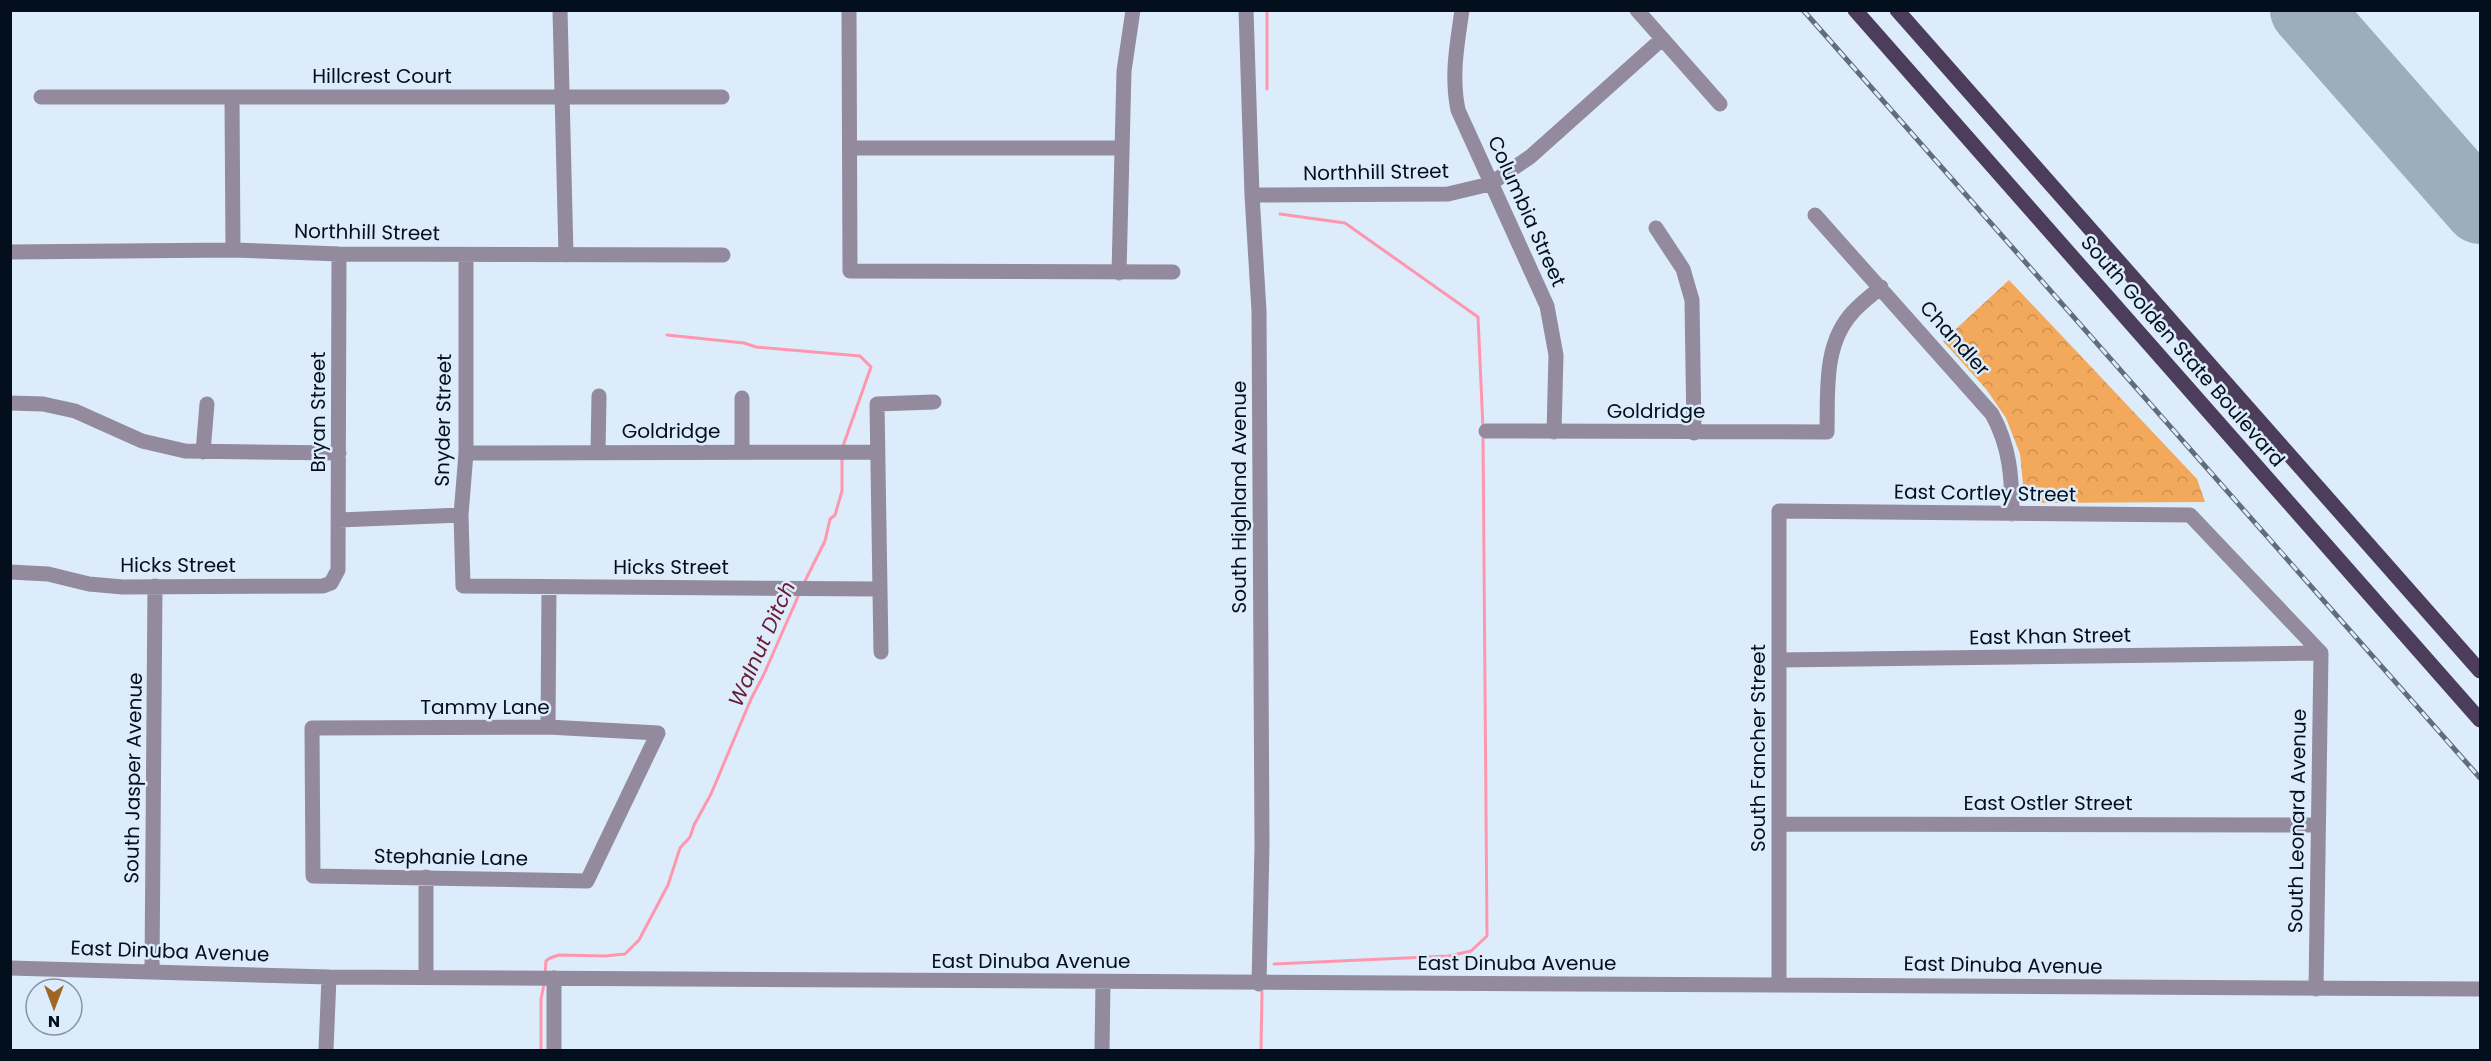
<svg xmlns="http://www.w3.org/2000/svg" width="2491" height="1061" font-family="Poppins,sans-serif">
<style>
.park{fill:url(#park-crowns)}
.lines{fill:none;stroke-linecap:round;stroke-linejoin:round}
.stream{stroke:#fe97ae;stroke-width:3}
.runway{stroke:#9eadbc;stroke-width:72}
.minor{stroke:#938a9d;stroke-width:15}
.major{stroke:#4d3d5d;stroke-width:15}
.rail-casing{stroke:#606e7c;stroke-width:5}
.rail{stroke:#dcecfb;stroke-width:3;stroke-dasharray:9;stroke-linecap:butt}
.labels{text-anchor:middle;stroke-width:5;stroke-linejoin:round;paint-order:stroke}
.street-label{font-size:20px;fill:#030f1c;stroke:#dcecfb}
.water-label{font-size:21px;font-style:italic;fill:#691b34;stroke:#dcecfb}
</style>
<defs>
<pattern id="park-crowns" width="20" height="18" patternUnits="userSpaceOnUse" patternTransform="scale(1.5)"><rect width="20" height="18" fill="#f2a95b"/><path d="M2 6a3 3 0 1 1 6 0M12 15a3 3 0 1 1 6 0" fill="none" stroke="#ce904f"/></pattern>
</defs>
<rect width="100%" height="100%" fill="#dcecfb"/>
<!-- park -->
<path class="park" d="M2009,280L2197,479L2205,502L2033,503L2024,494L2020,454L2006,418L1986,389L1943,341Z"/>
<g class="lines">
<!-- stream -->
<path class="stream" d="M1267,89V10
M1280,214L1345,223L1478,317L1483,428
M667,335L744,343L756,347L860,356L871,367L843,446
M804,583L825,541L830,519L835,515L842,491V458
M1274,964L1449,956L1471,951L1487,936L1483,435
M545,974L546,961L550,958L559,955L605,956L625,954L639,940L668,885L680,848L690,837L694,825L711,794L751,699L764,674L800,592
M541,1050V999L544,984
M1261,1050L1262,992"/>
<!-- runway -->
<path class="runway" d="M2306,10L2480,208"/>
<!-- minor -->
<path class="minor" d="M560,10L566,255
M849,10L850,271L1173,272
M1246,10L1252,195L1259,311L1262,845L1259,984
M1462,10C1457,45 1451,76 1458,110L1547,306L1556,355L1554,432
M1637,10L1720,104
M41,97H722
M232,97L233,250
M851,148H1122
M1252,195L1448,194L1490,184L1530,157L1662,39
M1815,215L1992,414C2010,447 2012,477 2012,514
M1656,228L1683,269L1692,300L1694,433
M10,252L233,250L339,254L723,255
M466,255V453L461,515L463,586L880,589
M1119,273L1124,71L1133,10
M742,398V452
M10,403L43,404L75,411L142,441L185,451L339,453
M1486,431L1827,432C1828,392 1823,344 1853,312C1861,303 1872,295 1881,287
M203,452L207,404
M598,452L599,396
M466,453L877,452
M339,520L461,515
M10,572L48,574L89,584L123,587L323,586L331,583L338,570L339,254
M881,652L877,404L934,402
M1779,660L2321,653
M548,727L658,733L587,881L313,876L312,728Z
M548,727L549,587
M1779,824L2318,825
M426,877V976
M10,968L329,977L2480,989
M152,970L155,586
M554,978V1050
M1779,984V511L2190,515L2321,653
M2316,989L2321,653
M326,1050L329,977
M1102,1050L1103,983"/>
<!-- major -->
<path class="major" d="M1855,10L2480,720
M1897,10L2480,671"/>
<defs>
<path id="rail" d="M1803,10L2480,778"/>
</defs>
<!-- rail casing -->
<use href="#rail" class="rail-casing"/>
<!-- rail -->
<use href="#rail" class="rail"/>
</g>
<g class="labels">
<!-- street labels -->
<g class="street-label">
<text x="382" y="83">Hillcrest Court</text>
<text transform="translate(1376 172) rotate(-1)" y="7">Northhill Street</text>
<text transform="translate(1527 211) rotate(66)" y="7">Columbia Street</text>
<text transform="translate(367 232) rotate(1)" y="7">Northhill Street</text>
<text transform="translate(1955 338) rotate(48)" y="7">Chandler</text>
<text transform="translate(2183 351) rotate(49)" y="7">South Golden State Boulevard</text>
<text x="1656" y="418">Goldridge</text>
<text transform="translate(318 412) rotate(-90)" y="7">Bryan Street</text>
<text transform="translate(443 420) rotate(-89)" y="7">Snyder Street</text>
<text x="671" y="438">Goldridge</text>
<text transform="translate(1985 493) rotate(1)" y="7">East Cortley Street</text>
<text transform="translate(1239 497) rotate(-90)" y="7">South Highland Avenue</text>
<text x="178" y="572">Hicks Street</text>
<text x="671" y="574">Hicks Street</text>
<text transform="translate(2050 636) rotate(-1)" y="7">East Khan Street</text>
<text x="485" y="714">Tammy Lane</text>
<text transform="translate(1758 748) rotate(-90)" y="7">South Fancher Street</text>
<text transform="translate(133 778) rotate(-89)" y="7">South Jasper Avenue</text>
<text x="2048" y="810">East Ostler Street</text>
<text transform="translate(2297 821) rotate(-89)" y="7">South Leonard Avenue</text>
<text transform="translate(451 857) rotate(1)" y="7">Stephanie Lane</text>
<text transform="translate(170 951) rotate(2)" y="7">East Dinuba Avenue</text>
<text x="1031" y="968">East Dinuba Avenue</text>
<text x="1517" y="970">East Dinuba Avenue</text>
<text transform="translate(2003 965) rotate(1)" y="7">East Dinuba Avenue</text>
</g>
<!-- water labels -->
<g class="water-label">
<text transform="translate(762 644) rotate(-66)" y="7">Walnut Ditch</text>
</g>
</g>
<!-- border -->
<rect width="2491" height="1061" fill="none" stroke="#030f1c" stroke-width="24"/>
<!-- north arrow -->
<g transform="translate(54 1007) rotate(180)"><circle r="28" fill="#dcecfb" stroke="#8594a2" stroke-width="1.5"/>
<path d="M0-4.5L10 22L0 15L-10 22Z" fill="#9e6523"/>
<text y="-9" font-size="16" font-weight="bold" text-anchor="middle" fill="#030f1c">N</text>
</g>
</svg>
